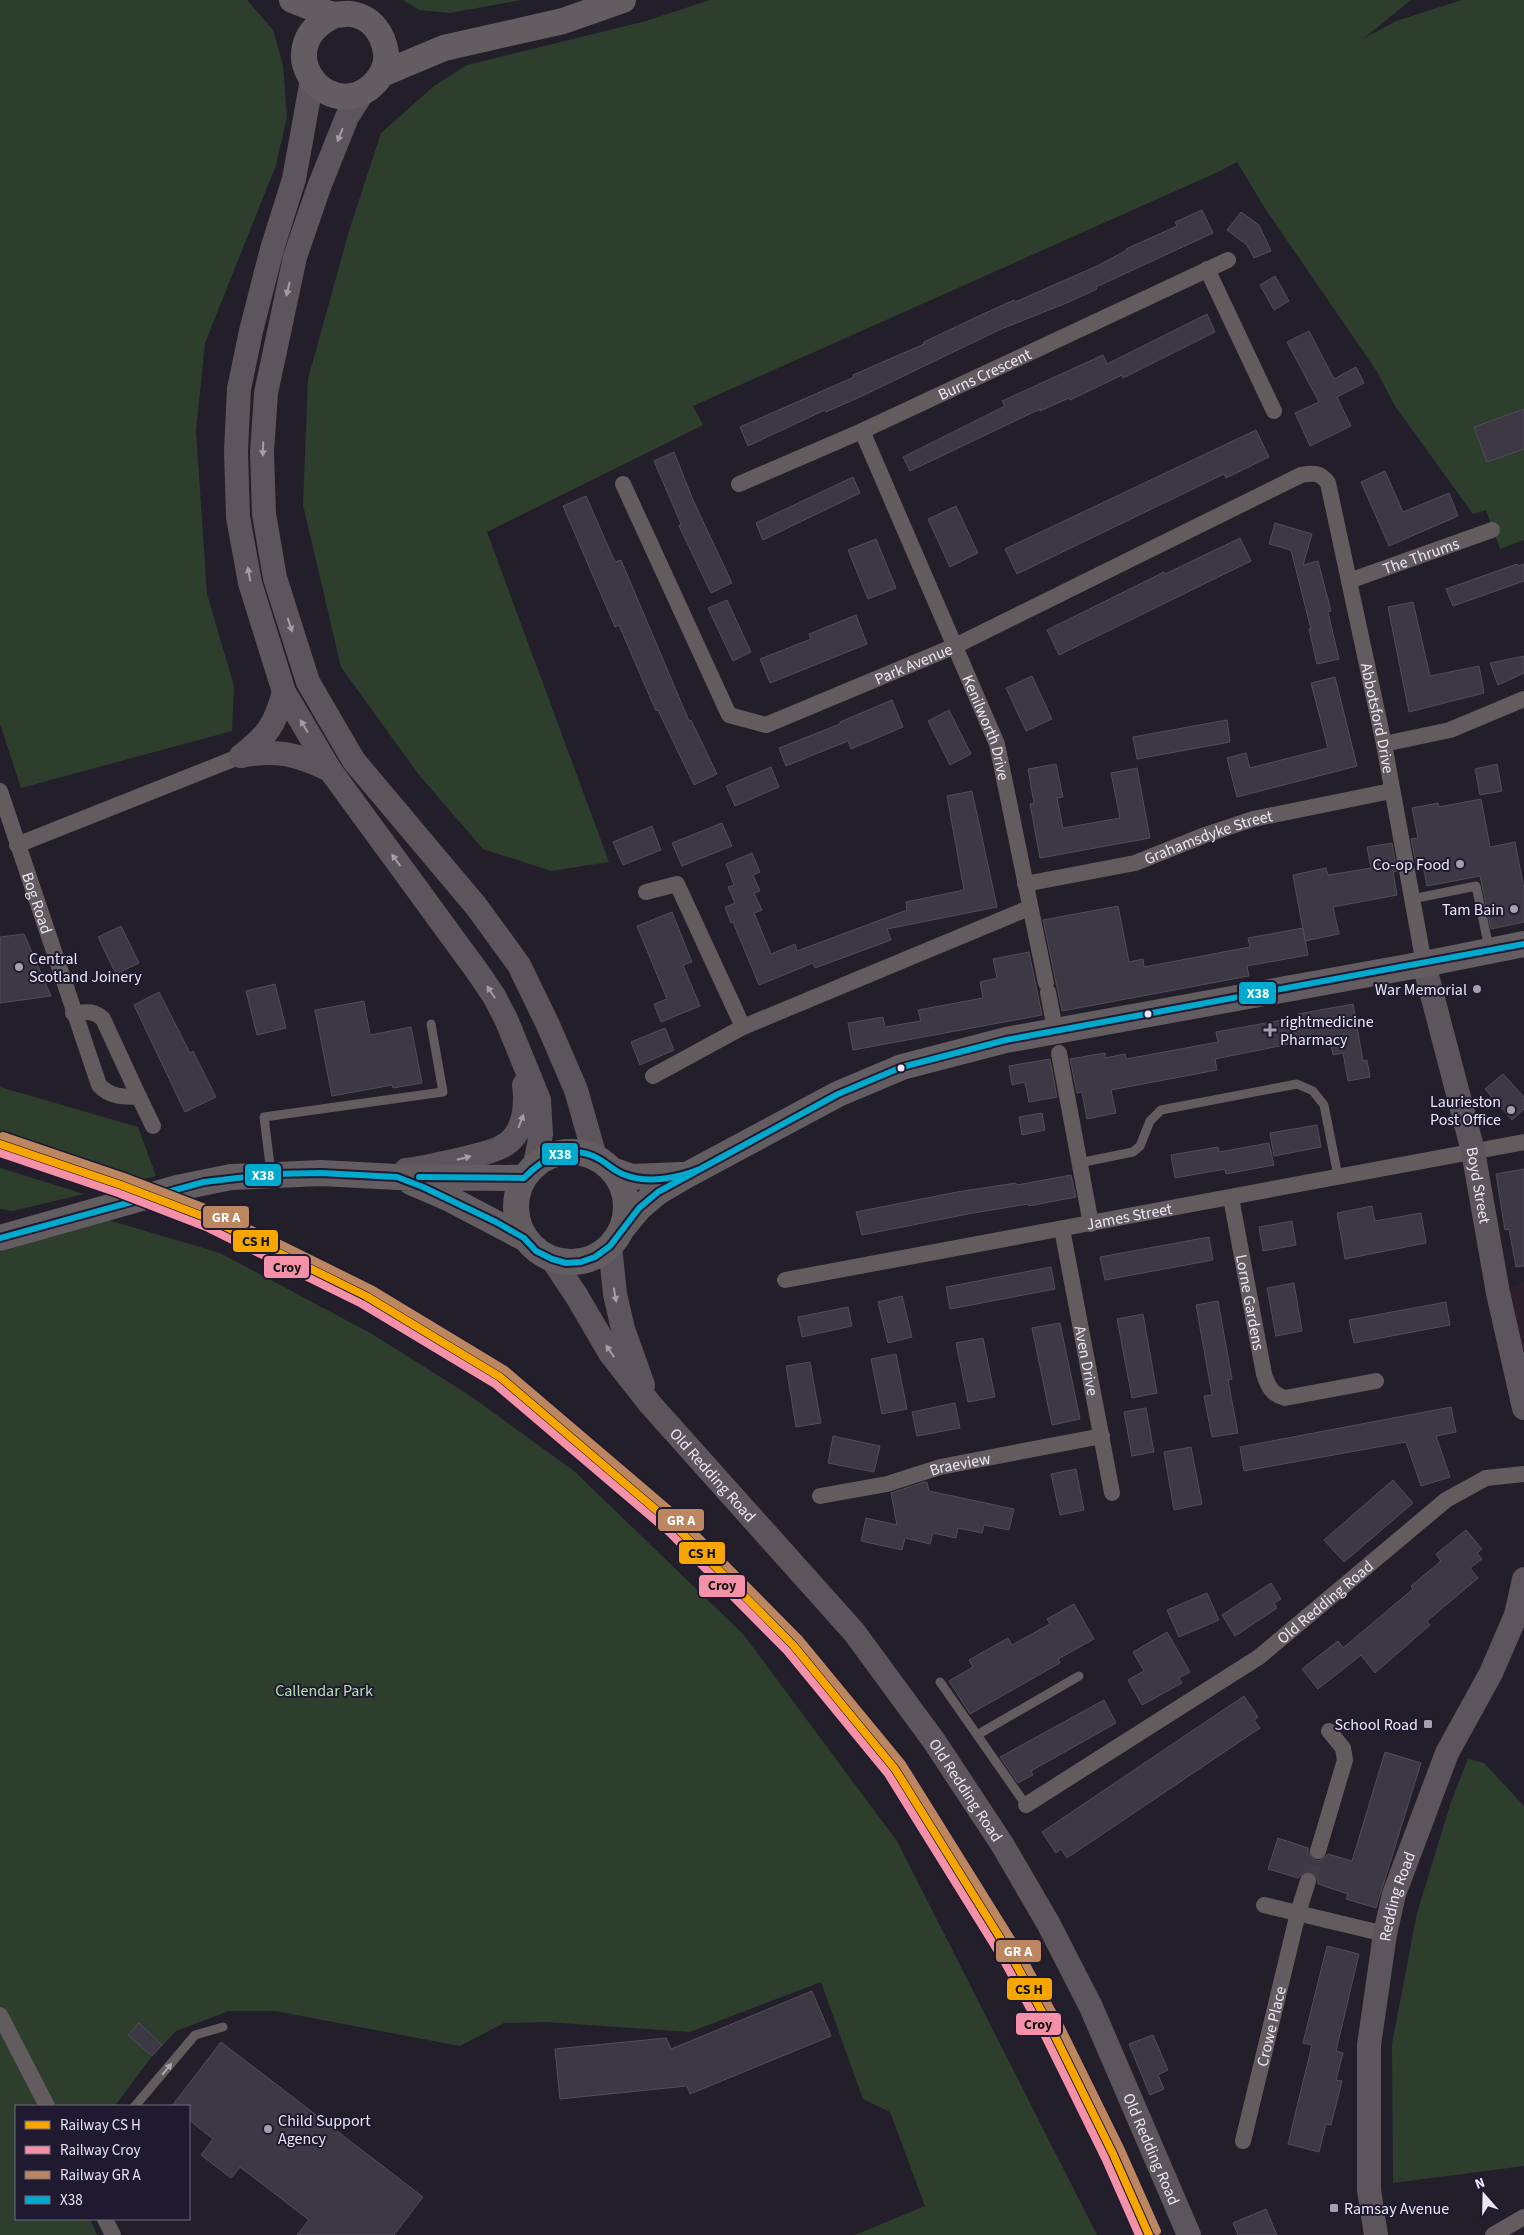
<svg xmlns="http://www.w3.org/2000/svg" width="1524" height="2235" font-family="'Source Sans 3',sans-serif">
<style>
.education{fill:#2d202b}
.green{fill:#2d3e2d}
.building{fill:#3c3945;stroke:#504e58}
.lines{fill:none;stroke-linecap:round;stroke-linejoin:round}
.street-tunnel{stroke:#403d49;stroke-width:16;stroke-dasharray:16 8;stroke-linecap:butt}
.lane{stroke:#625c5f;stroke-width:9}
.street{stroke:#625c5f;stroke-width:16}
.secondary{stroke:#5c555b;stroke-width:24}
.primary{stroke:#635d62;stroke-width:26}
.bus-1-casing{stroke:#201a30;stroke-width:10}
.bus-1{stroke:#00a9ce;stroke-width:6}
.rail-1-casing{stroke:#201a30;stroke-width:11}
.rail-2-casing{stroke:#201a30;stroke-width:11}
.rail-3-casing{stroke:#201a30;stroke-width:11}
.rail-1{stroke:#f7a600;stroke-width:8}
.rail-2{stroke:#f491a8;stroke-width:8}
.rail-3{stroke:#bb8660;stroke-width:8}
.oneway{fill:#a29ea8}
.oneway2{fill:#aca8b2}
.poi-dot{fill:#a3a0af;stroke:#201a30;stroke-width:2}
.bus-dot{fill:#e9e6f6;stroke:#201a30;stroke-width:2}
.labels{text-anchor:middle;stroke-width:4;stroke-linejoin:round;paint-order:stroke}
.street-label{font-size:16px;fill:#e9e6f6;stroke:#201a30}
.poi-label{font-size:16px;fill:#e9e6f6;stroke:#201a30;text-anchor:end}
.park-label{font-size:16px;fill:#b3e2af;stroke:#201a30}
.line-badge{stroke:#201a30;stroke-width:2}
.badge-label{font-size:14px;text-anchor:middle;font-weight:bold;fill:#fff}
.pale-badge-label{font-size:14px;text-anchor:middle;font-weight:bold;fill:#111}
</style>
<rect width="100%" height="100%" fill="#221f2b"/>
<!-- education -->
<path class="education" d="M1524,1282V1408L1498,1293Z"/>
<!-- green -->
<path class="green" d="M0,0H247L273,30L283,65L287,117L276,165L205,343L196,431L207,594L234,686L232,731L21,788L0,724Z
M403,0H521L450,13L419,10Z
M710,0H1411L1363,39L1396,21L1462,0H1524V540L1500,549L1486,510L1473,514L1395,406L1376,370L1266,210L1237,162L1218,172L693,406L703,425L487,532L609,862L551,871L483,849L419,775L341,667L303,505L308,379L349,231L381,133L434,86L467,65L646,21Z
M0,1087L138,1127L156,1176L132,1182L48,1149L0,1133Z
M0,1168L84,1194L13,1211L0,1209Z
M105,1219L220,1253L372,1334L469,1395L574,1471L743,1634L897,1841L1097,2235H855L925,2206L890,2112L863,2099L821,1982L690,2032L546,2022L504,2023L460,2046L275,2011H229L176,2031L152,2056L115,2106H16V2219H90L97,2235H0V1252Z
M1468,1759L1484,1763L1524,1806V2166L1393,2183L1392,2044L1417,1913L1451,1802Z"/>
<!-- building -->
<path class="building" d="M1202,210L1213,233L1096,287L1097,289L1069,302L999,330L862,396L826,412L825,410L748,446L740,427L854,377L853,375L924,344V342L983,314L1014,300L1015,302L1097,266L1127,250L1126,249L1177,226L1175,222Z
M1241,212L1259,225L1271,251L1254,258L1247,245L1227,230Z
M1275,276L1289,301L1274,310L1260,285Z
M1207,314L1215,332L1123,378L1122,375L1070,400L1069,398L1040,411V409L910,471L903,457L1005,406L1002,401L1103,355L1107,364Z
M1309,331L1334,379L1356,367L1364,383L1337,397L1351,426L1310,446L1295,413L1319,402L1287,342Z
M1524,409V449L1487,462L1474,427Z
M1256,430L1269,457L1226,478L1224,474L1017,574L1005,549Z
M674,452L693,500L732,583L711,593L679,526L681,524L654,461Z
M1385,471L1403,512L1449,493L1458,516L1389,546L1361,482Z
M853,477L860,493L763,540L756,523Z
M586,496L615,562L621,560L689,721L691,720L717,774L694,785L658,710L656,711L619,625L615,627L563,506Z
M956,506L978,553L950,567L928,519Z
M1275,523L1312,534L1303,565L1318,561L1331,611L1328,612L1339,659L1317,664L1309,629H1311L1291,550L1269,544Z
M1240,538L1251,561L1059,655L1047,630L1164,572L1165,574Z
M876,539L896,588L868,599L848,550Z
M1517,564L1518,566L1524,564V581L1453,606L1446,589Z
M727,600L751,652L733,661L708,608Z
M1413,602L1430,676L1479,666L1484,693L1409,712L1388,607Z
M856,615L867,644L770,683L760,659L811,639L809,634Z
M1524,656V673L1498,685L1490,663Z
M1032,676L1052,719L1026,731L1006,688Z
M1335,677L1357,766L1237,797L1227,758L1246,753L1250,768L1328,748L1311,683Z
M892,700L903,727L851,749L848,741L786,766L779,748L840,724V722Z
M949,710L971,754L950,765L928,721Z
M1227,720L1230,742L1137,759L1133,737Z
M1056,764L1063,797L1057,798L1063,828L1120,818L1111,773L1137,768L1150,838L1040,858L1030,804L1034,803L1028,769Z
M1497,764L1502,791L1480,795L1475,769Z
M771,767L779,787L735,806L726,786Z
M972,791L997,907L887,929L891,940L815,968L813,963L759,985L733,922L731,923L725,907L735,903L728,887L734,885L726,864L752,853L760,872L753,875L760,891L754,893L762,910L754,913L771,954L795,944L797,951L907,910L906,902L964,890L947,796Z
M1481,799L1490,847L1515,842L1524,889V922L1491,929L1480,876L1427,886L1423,866L1417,868L1411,839L1418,838L1412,808L1438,803L1439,807Z
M722,823L732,846L682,866L672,843Z
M652,826L661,850L623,865L613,842Z
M1392,843L1397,871L1393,872L1397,895L1333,907L1339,934L1305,941L1293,875L1326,868L1328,875L1371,868L1367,847Z
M1118,906L1129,962L1143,959L1144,967L1250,947L1248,938L1303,928L1308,955L1247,966L1249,976L1062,1011L1043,920Z
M672,912L692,962L683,965L700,1006L661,1022L654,1004L667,999L637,926Z
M121,926L139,963L116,974L98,937Z
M24,934L51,996L0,1003V937Z
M1029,952L1042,1015L853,1050L848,1023L883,1017L885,1027L921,1021L918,1010L983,998L980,982L997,978L993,959Z
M275,984L286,1028L257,1035L246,991Z
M159,992L190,1053L193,1051L216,1097L185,1112L134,1005Z
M364,1001L370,1035L411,1027L422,1083L393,1088L392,1085L332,1096L315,1010Z
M1353,1004L1363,1061L1367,1060L1370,1077L1348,1081L1343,1053L1333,1055L1329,1036L1215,1059L1217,1070L1111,1090L1116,1113L1087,1119L1082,1092L1077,1093L1070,1059L1105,1053V1058L1125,1054L1126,1059L1218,1042L1216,1032L1299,1017L1298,1014Z
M665,1028L674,1050L640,1065L631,1042Z
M1050,1059L1057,1097L1029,1102L1025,1082L1012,1085L1009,1066Z
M1503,1074L1524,1097V1109L1512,1120L1485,1089Z
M1042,1113L1045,1130L1022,1135L1019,1117Z
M1317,1125L1321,1147L1274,1156L1270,1133Z
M1269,1143L1274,1165L1226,1174L1225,1169L1175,1178L1171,1155L1218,1147L1219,1152Z
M1524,1169V1266L1516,1267L1509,1229L1505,1230L1496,1174Z
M1071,1175L1076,1197L1029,1206L1028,1204L973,1213L862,1235L856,1212L957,1192L1016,1183L1017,1185Z
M1372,1206L1375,1221L1421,1213L1426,1243L1345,1259L1337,1213Z
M1292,1221L1296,1245L1263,1251L1259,1227Z
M1209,1237L1213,1260L1105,1280L1100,1257Z
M1051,1267L1055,1289L950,1309L946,1287Z
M1294,1283L1302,1331L1276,1336L1267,1288Z
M902,1296L912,1337L888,1343L878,1302Z
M1218,1301L1232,1379L1228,1380L1238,1433L1212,1437L1204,1396L1212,1395L1196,1305Z
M1446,1302L1450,1325L1354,1343L1349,1320Z
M848,1307L852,1326L802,1337L798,1317Z
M1143,1314L1157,1393L1132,1398L1117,1319Z
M1060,1323L1080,1419L1052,1425L1032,1328Z
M983,1338L995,1397L968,1402L956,1343Z
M896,1354L907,1409L882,1414L871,1359Z
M810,1362L821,1423L796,1427L786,1366Z
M955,1403L960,1428L917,1436L912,1412Z
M1451,1407L1456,1432L1436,1436L1450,1477L1421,1486L1406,1442L1244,1471L1240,1447Z
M1146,1408L1154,1452L1132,1456L1124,1412Z
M833,1436L880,1446L874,1472L828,1463Z
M1191,1447L1202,1504L1174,1510L1164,1452Z
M1076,1469L1084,1510L1060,1515L1051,1474Z
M1393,1480L1413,1503L1344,1562L1324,1540Z
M924,1482H927L929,1491L1014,1509L1009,1530L984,1525L982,1533L958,1528L956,1538L933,1533L930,1544L905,1538L902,1550L861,1541L866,1518L897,1525L891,1493Z
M1466,1530L1482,1549L1477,1553L1482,1559L1470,1568L1478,1578L1427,1621L1430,1625L1375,1673L1361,1655L1318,1689L1302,1669L1338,1641L1343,1648L1413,1589L1411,1586L1441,1561L1436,1554Z
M1271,1583L1281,1599L1274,1603L1277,1608L1235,1636L1222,1615Z
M1207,1593L1219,1620L1179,1637L1167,1610Z
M1074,1604L1094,1639L1058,1659L1060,1663L970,1714L949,1681L973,1667L969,1660L1008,1638L1012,1645L1050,1624L1047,1619Z
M1167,1632L1190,1672L1179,1678L1182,1683L1142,1705L1128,1680L1144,1671L1133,1652Z
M1244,1696L1258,1717L1254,1720L1260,1728L1067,1858L1061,1849L1056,1853L1042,1832Z
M1104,1700L1116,1723L1031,1771L1033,1775L1018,1783L1000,1757Z
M1385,1752L1421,1763L1376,1908L1346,1899L1348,1894L1318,1884V1878L1311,1872L1305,1871L1298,1878L1268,1869L1278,1838L1308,1848V1854L1315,1860L1321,1861L1328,1854L1352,1861Z
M1327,1946L1359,1954L1336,2051L1343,2053L1336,2080L1342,2081L1331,2125L1326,2124L1319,2152L1288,2144L1312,2045L1303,2043Z
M812,1991L831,2036L690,2094L687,2086L560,2099L555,2049L666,2038L671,2049Z
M139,2023L162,2045L152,2056L128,2035Z
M1153,2035L1168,2070L1158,2075L1164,2089L1150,2095L1129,2044Z
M221,2042L423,2197L394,2235H297L309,2220L240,2167L231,2178L201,2155L213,2139L189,2120V2106H172Z
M1266,2209L1277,2235H1238L1233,2223Z"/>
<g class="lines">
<!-- street-tunnel -->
<path class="street-tunnel" d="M1308,1881L1318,1851"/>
<!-- lane -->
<path class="lane" d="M1412,899L1476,886L1489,948
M1079,1163L1133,1152L1140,1146L1150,1121L1161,1110L1297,1084L1313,1091L1324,1105L1338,1176
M271,1173L264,1117L443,1092L431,1024
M940,1682L1026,1805
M977,1735L1079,1676
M135,2106L195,2035L223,2027"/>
<!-- street -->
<g class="street">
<path d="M1207,269L1274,411"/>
<path id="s1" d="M862,431L997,744L1046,983"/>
<path id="s2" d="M623,484L729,715L766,725L955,646L1301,475C1314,473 1320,472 1328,483L1384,744L1424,964"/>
<path id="s3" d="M739,484L862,431L1228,260"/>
<path id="s4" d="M1349,581L1492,530"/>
<path d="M1384,744L1450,730L1524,699"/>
<path id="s5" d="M0,791L99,1085C110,1097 123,1097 139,1097L153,1126"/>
<path d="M17,845L241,756"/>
<path id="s6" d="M1025,884L1135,863L1205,835L1253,819L1391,791"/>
<path d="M646,892L677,884L743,1027"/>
<path d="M1048,992L1055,1030"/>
<path d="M73,1013C85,1012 94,1010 103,1019L139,1097"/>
<path d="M1059,1053L1091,1224"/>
<path d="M653,1076L743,1027L1029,908"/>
<path id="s7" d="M1231,1198L1264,1374C1268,1386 1272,1395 1285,1398L1376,1381"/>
<path id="s8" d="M1062,1229L1112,1493"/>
<path id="s9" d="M785,1280L1524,1142"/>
<path id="s10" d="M820,1496L887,1484L940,1467L1102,1436"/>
<path id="s11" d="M1026,1805L1259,1657L1446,1500L1486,1478L1524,1474"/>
<path d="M1318,1851L1345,1760L1343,1748L1329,1731"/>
<path d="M1264,1905L1385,1934"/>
<path d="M0,2015L47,2106"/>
<path id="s12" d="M1243,2141L1298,1913L1308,1881"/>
<path d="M105,2219L113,2235"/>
<path d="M1493,2235L1524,2217"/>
</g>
<!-- secondary -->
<g class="secondary">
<path d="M312,80L294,179L272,249L251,331L239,389L236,451L238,517L250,583L284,692L330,770L477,971L494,996L506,1019L539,1100L541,1134L535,1164"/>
<path d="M363,92L347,117L319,187L295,257L266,393L262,452L264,514L275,578L308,682L354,761L476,906L519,965L548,1025L576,1090L595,1157"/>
<path d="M241,756C277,749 297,754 330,770"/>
<path d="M241,756C268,735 275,725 284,692"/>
<path id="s13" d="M1424,964L1473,1151L1498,1293L1524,1408"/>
<path d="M406,1170C425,1168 444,1163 462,1159C475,1155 491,1153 503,1146C524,1135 527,1106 524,1085"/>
<path d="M610,1246L615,1294L623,1329L643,1385"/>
<path id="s14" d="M552,1259L576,1295L610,1353L650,1404L854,1632L934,1741L1002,1844L1048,1923L1091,2007L1189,2235"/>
<path id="s15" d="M1376,2235L1369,2190V2045L1385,1934L1394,1894L1447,1753L1491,1673L1516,1615L1524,1579"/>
</g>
<!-- primary -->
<path class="primary" d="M292,0C306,5 321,13 336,15C340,15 346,13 351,14C372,17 383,34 386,53C388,67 379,81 368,89C322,121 269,44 335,15
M382,74L444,48L563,21L623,0
M516 1207a55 55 0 1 1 110 0a55 55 0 1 1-110 0Z
M612,1170L632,1177L681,1175
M411,1182L448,1198L524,1238
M621,1230L639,1208L658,1192L687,1175L838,1094L902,1067L1006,1040L1424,964L1524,944
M0,1238L177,1188L231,1177L321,1173L397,1177L524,1178"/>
<defs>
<path id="bus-1" d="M419,1177L524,1178C544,1157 571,1143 599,1159C608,1164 615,1172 625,1175C648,1184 678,1178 700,1169
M0,1238L204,1182L271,1174L321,1173L397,1177L423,1187L496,1222L524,1238L536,1251L552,1259L566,1263L581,1262L595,1257L610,1246L639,1208L658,1192L838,1094L902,1067L1006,1040L1524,944"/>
</defs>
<!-- bus-1 casing -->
<use href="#bus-1" class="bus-1-casing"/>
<!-- bus-1 -->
<use href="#bus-1" class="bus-1"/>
<defs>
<path id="rail-1" d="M0,1144L121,1185L210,1219L366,1296L500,1377L675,1526L793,1645L895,1769L1012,1957L1053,2032L1113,2154L1149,2235"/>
<path id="rail-2" d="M0,1153L118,1193L206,1227L362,1304L495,1384L669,1532L787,1651L888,1774L1004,1961L1045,2036L1105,2158L1139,2235"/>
<path id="rail-3" d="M3,1136L124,1177L213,1211L371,1289L505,1370L681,1520L799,1639L902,1764L1019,1952L1061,2028L1121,2150L1157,2231"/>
</defs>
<!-- rail-1 casing -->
<use href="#rail-1" class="rail-1-casing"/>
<!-- rail-2 casing -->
<use href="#rail-2" class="rail-2-casing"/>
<!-- rail-3 casing -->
<use href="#rail-3" class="rail-3-casing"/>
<!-- rail-1 -->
<use href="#rail-1" class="rail-1"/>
<!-- rail-2 -->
<use href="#rail-2" class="rail-2"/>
<!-- rail-3 -->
<use href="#rail-3" class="rail-3"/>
</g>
<!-- one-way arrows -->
<defs><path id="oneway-solid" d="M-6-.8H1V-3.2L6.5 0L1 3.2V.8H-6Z" transform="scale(1.25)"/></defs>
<g class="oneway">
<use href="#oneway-solid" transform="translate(340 135) rotate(112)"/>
<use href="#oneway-solid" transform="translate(288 289) rotate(103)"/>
<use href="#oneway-solid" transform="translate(263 449) rotate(92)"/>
<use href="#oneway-solid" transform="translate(249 574) rotate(-100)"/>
<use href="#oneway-solid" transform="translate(290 625) rotate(72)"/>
<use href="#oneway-solid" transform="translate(304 726) rotate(-121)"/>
<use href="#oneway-solid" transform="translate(396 860) rotate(-126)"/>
<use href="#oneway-solid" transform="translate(491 992) rotate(-123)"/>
<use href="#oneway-solid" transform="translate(521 1121) rotate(-69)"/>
<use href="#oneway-solid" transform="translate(464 1158) rotate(-14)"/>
<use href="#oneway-solid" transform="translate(615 1295) rotate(80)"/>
<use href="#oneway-solid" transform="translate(610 1351) rotate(-124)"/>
</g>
<use class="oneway2" href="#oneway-solid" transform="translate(167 2069) rotate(-50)"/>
<!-- markers -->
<g class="poi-dot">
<circle cx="1460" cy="864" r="5"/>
<circle cx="1514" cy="909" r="5"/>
<circle cx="19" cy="967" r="5"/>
<circle cx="1477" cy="989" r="5"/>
<path d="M1267.5 1022.5h5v5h5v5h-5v5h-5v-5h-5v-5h5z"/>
<circle cx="1511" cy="1110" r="5"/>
<rect x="1423" y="1719" width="10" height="10" rx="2.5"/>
<circle cx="268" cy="2129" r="5"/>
<rect x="1329" y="2203" width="10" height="10" rx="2.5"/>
</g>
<g class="bus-dot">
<circle cx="1148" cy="1014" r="4.5"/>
<circle cx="901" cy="1068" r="4.5"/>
</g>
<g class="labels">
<!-- street labels -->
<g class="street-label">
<text dy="6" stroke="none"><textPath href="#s3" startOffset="269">Burns Crescent</textPath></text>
<text dy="6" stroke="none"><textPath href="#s4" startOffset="76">The Thrums</textPath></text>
<text dy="6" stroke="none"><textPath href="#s2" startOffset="452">Park Avenue</textPath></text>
<text dy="6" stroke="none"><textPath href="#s2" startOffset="1154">Abbotsford Drive</textPath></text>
<text dy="6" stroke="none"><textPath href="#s1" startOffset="322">Kenilworth Drive</textPath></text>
<text dy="6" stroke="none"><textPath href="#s6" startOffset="190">Grahamsdyke Street</textPath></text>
<text dy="6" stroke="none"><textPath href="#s5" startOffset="118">Bog Road</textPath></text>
<text dy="6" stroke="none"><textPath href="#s13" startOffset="228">Boyd Street</textPath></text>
<text dy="6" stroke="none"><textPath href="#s9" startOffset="350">James Street</textPath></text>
<text dy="6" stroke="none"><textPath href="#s7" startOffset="106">Lorne Gardens</textPath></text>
<text dy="6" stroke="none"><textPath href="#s8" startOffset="134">Aven Drive</textPath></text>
<text dy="6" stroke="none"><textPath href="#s10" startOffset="144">Braeview</textPath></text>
<text dy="6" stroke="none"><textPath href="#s14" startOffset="270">Old Redding Road</textPath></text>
<text dy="6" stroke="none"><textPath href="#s11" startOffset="362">Old Redding Road</textPath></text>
<text dy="6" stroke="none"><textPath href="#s14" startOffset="675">Old Redding Road</textPath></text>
<text dy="6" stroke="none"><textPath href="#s15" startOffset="342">Redding Road</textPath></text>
<text dy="6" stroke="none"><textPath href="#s12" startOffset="118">Crowe Place</textPath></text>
<text dy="6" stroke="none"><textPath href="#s14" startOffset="1080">Old Redding Road</textPath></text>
</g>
<!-- poi labels -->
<g class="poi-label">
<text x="1450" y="870">Co-op Food</text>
<text x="1504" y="915">Tam Bain</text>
<text x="29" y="964" text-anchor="start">Central<tspan x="29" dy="18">Scotland Joinery</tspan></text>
<text x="1467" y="995">War Memorial</text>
<text x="1280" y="1027" text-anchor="start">rightmedicine<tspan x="1280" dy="18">Pharmacy</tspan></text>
<text x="1501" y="1107">Laurieston<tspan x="1501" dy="18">Post Office</tspan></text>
<text x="1418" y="1730">School Road</text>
<text x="278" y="2126" text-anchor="start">Child Support<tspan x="278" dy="18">Agency</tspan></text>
<text x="1344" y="2214" text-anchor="start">Ramsay Avenue</text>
</g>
<!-- park labels -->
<g class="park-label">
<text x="324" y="1696">Callendar Park</text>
</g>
</g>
<g class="line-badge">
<rect x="1238" y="981" width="39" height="24" rx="5" fill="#00a9ce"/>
<rect x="541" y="1142" width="38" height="24" rx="5" fill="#00a9ce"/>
<rect x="244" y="1163" width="38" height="24" rx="5" fill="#00a9ce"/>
<rect x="202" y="1205" width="48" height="24" rx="5" fill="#bb8660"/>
<rect x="232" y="1229" width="47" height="24" rx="5" fill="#f7a600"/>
<rect x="263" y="1255" width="47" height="24" rx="5" fill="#f491a8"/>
<rect x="657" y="1508" width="48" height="24" rx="5" fill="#bb8660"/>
<rect x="678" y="1541" width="48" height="24" rx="5" fill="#f7a600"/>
<rect x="698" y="1574" width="48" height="24" rx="5" fill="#f491a8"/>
<rect x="995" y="1939" width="47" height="24" rx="5" fill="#bb8660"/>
<rect x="1006" y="1977" width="47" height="24" rx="5" fill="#f7a600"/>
<rect x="1015" y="2012" width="47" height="24" rx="5" fill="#f491a8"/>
</g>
<g class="badge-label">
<text x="1258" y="998">X38</text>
<text x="560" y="1159">X38</text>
<text x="263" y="1180">X38</text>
<text x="226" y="1222">GR A</text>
<text x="681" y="1525">GR A</text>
<text x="1018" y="1956">GR A</text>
</g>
<g class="pale-badge-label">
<text x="256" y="1246">CS H</text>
<text x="287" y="1272">Croy</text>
<text x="702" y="1558">CS H</text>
<text x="722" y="1590">Croy</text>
<text x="1029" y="1994">CS H</text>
<text x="1038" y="2029">Croy</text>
</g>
<!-- legend -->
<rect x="15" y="2105" width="175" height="115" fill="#201a30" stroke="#706c7f"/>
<rect x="25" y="2121" width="25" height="8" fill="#f7a600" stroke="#706c7f"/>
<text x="60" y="2130" font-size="15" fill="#e9e6f6">Railway CS H</text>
<rect x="25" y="2146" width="25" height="8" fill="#f491a8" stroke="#706c7f"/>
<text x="60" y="2155" font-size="15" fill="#e9e6f6">Railway Croy</text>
<rect x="25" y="2171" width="25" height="8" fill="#bb8660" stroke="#706c7f"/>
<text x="60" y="2180" font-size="15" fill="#e9e6f6">Railway GR A</text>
<rect x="25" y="2196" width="25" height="8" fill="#00a9ce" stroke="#706c7f"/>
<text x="60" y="2205" font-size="15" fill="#e9e6f6">X38</text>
<!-- north arrow -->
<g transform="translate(1484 2195) rotate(340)" stroke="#201a30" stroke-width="4" paint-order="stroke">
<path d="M0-4L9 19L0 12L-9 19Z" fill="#e9e6f6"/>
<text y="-8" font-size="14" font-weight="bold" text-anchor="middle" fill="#e9e6f6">N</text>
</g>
</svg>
